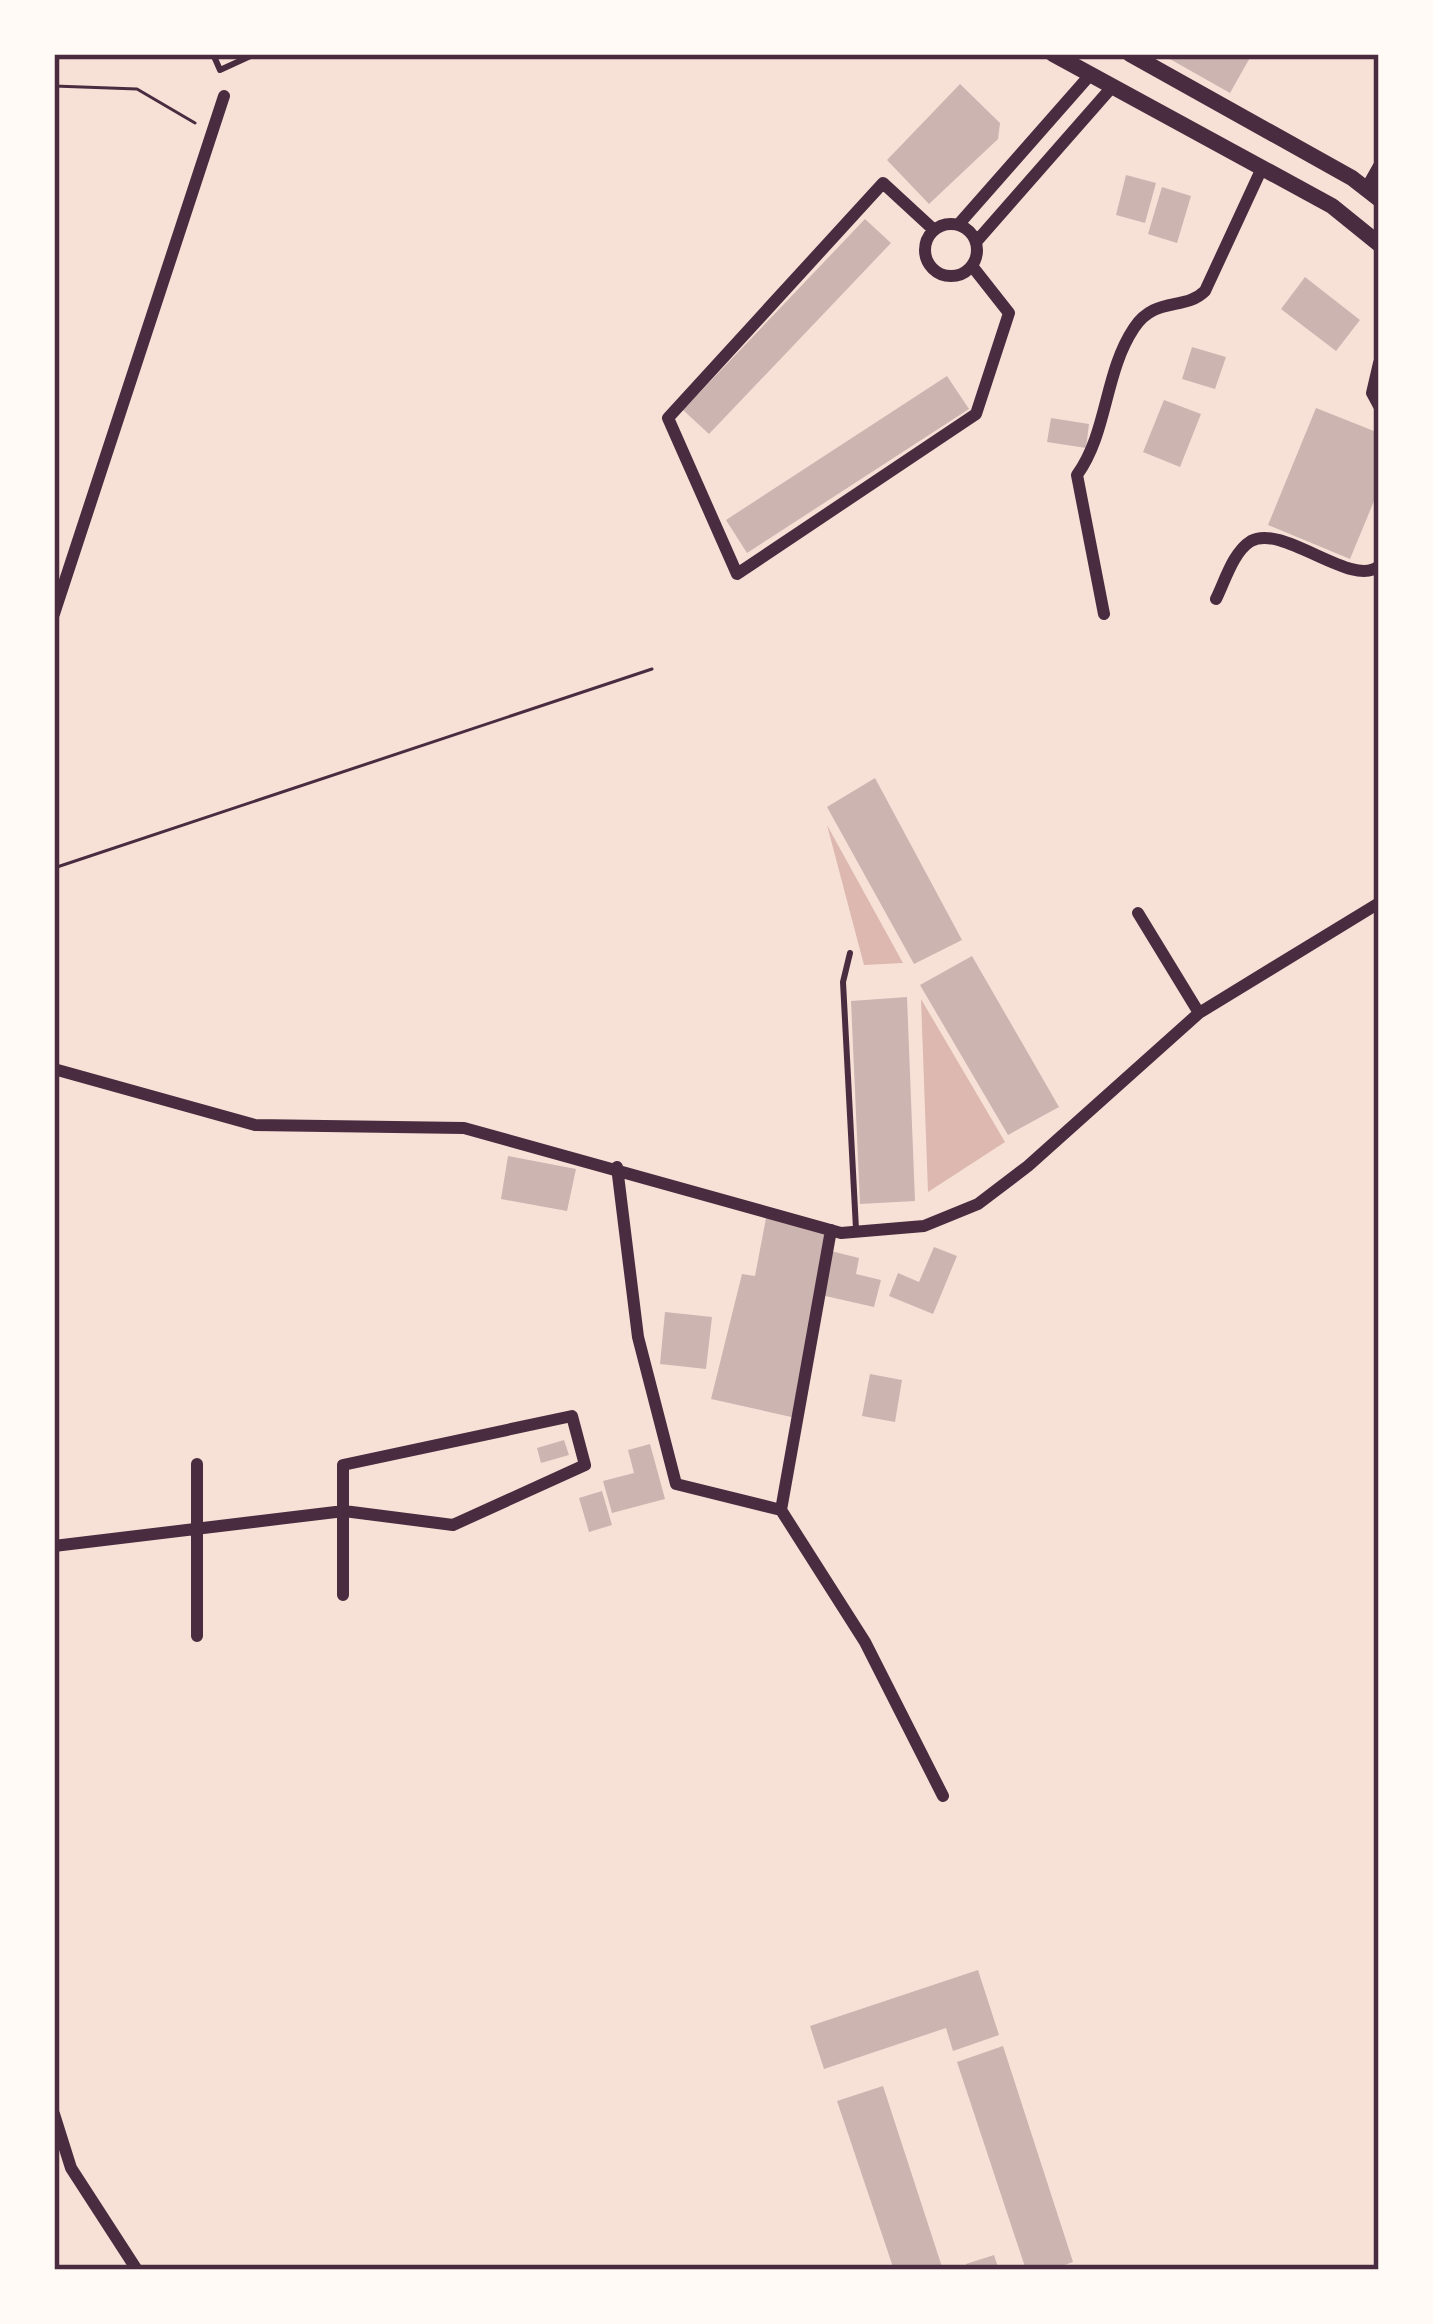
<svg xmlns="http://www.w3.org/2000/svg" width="1433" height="2324" font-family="'Sofia Sans Condensed',sans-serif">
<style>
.water{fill:#dcb8b0}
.building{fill:#ccb4b1}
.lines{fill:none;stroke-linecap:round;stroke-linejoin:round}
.path{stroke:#4a2c40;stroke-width:3}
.service{stroke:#4a2c40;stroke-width:6}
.minor{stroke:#4a2c40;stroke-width:12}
.secondary{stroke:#4a2c40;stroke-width:16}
.neatline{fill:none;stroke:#4a2c40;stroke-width:4.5}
</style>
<rect width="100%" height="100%" fill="#f7e1d7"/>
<!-- water -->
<path class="water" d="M827,825L903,963L864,965Z
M921,999L1005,1142L928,1192Z"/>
<!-- building -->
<path class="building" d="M1161,54H1252L1230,93Z
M960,84L1000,123L998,139L929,204L887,160Z
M1126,175L1156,183L1145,223L1116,215Z
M1162,187L1191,196L1177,243L1148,234Z
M865,219L891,243L709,434L683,410Z
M1305,277L1360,320L1336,351L1281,309Z
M1192,347L1226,357L1215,389L1182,379Z
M947,376L969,409L747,553L726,520Z
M1164,400L1201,414L1180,467L1143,452Z
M1316,408L1379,433V489L1350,559L1268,525Z
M1051,418L1089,424L1086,448L1047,442Z
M875,778L962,940L914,964L827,807Z
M972,956L1059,1107L1008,1135L920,985Z
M907,997L915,1201L860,1204L851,1001Z
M508,1156L576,1169L567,1211L501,1199Z
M767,1213L830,1232L796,1418L711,1399L742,1274L755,1276Z
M934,1247L957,1256L933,1314L889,1296L898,1273L919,1282Z
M831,1251L859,1258L856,1274L881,1280L874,1307L821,1295Z
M665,1312L712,1317L706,1369L660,1364Z
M870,1374L902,1380L895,1422L862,1416Z
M564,1440L569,1455L541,1463L537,1448Z
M650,1444L665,1499L612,1513L603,1481L634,1473L628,1450Z
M602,1491L612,1525L589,1532L579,1498Z
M978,1970L999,2035L953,2051L946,2028L824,2069L810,2026Z
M1003,2046L1073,2262L1050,2270H1026L957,2062Z
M883,2086L943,2270H894L837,2101Z
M994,2255L999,2270H967L966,2264Z"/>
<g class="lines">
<!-- path -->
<path class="path" d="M54,86L137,89L195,123
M54,868L652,669"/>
<!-- service -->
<path class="service" d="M213,54L220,70L255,54
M850,953L843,982L856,1229"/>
<!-- minor -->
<path class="minor" d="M1366,189L1379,166
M925 250a26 26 0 1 1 52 0a26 26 0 1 1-52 0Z
M958,225L1090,75
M934,230L883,183L668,418L737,574L976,414L1009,313L972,266
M976,242L1112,87
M1379,363L1372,393L1379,406
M1216,599C1225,581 1233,552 1251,541C1283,523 1352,589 1379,566
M54,614L224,96
M1104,614L1077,475C1108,432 1104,373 1134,328C1155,296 1185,311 1205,291L1262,168
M1138,913L1199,1013
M54,1069L255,1125L464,1128L841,1233L924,1226L978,1204L1028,1166L1199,1013L1379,903
M617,1167L638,1337L676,1484L781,1510L865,1642L943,1796
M197,1464V1636
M781,1510L831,1230
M54,1546L344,1511L453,1525L585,1465L572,1416L343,1465V1595
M54,2114L71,2168L137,2270"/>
<!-- secondary -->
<path class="secondary" d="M1053,54L1332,206L1379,244
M1130,54L1352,178L1379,199"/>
</g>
<!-- border -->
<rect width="1433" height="2324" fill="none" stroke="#fffaf5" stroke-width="114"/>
<rect x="57" y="57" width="1319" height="2210" class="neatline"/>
</svg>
